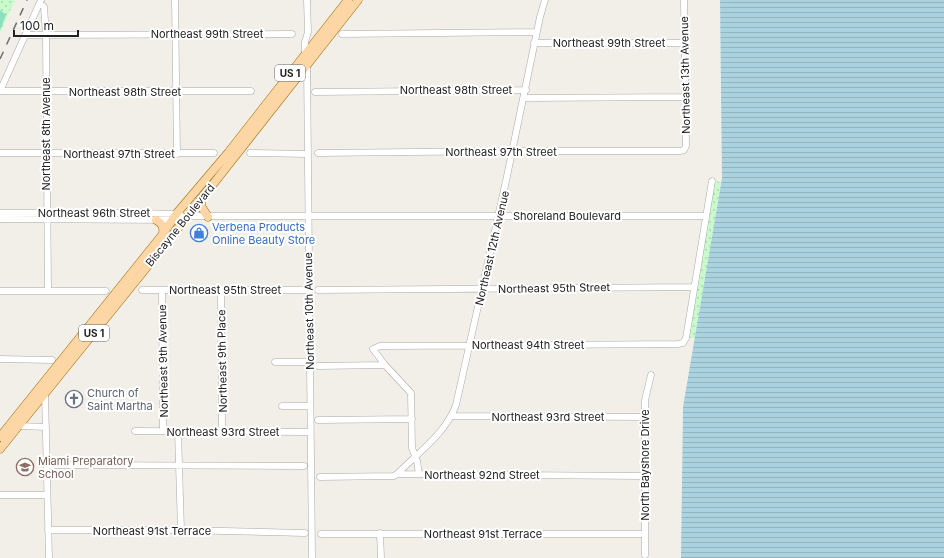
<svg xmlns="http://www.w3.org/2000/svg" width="944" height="558" font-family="Inter,sans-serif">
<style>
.park{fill:url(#park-dots)}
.pitch{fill:#88e0be}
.water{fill:url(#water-rules)}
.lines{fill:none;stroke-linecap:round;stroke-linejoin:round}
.minor-casing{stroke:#a9a9a9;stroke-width:7}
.major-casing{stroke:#a06b00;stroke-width:9}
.minor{stroke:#fff;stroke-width:6}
.major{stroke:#fcd6a4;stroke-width:8}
.rail{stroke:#707070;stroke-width:1.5;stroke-dasharray:8 8;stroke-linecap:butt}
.labels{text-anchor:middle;stroke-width:4;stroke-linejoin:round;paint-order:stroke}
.shield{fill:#fff;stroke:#646464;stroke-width:1}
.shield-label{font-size:10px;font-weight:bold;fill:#222}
.street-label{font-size:11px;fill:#222;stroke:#fff}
.shop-label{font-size:11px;fill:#366cbe;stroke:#fff;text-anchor:start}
.worship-label{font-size:11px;fill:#5b616d;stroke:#fff;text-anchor:start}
.education-label{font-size:11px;fill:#785e54;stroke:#fff;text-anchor:start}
</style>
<defs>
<pattern id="park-dots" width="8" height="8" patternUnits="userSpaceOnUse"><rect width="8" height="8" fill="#c8facc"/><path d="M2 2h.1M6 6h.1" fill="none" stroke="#acd6af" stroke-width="1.8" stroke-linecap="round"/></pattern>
<pattern id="water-rules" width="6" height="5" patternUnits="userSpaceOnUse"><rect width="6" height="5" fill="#aad3df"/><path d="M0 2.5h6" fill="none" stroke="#92b5bf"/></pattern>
</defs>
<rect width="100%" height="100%" fill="#f2efe9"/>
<!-- park -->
<path class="park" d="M0,0H15L0,33Z
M714,181L721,182L695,338H688Z"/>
<!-- pitch -->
<path class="pitch" d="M0,10L6,15L0,30Z"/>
<!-- water -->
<path class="water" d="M720,0H944V558H681L683,407L722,178Z"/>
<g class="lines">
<defs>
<path id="minor" d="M175,0L177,154
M40,3L44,7L46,35L48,291
M342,34L536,32
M26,35L292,34
M534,43H684
M305,54V42L308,32L307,0
M307,65L312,558
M0,91H251
M0,91L41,0
M315,92L526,90
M524,98L686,97
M0,153H214
M250,153L308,154
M318,153L507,151H680L684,150L686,146L684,0
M0,213H135L180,214
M0,219L173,220L188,216H705
M142,290H309
M162,290L163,431
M221,290L222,432
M318,290L694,287
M0,291H106
M0,359L52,360
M275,362H310
M318,366L385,365
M45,394L49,558
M282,406H310
M452,416L645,417
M318,420L412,419
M18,426L46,427
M135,431L310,432
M178,431L181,530
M47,465L304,466
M397,474C418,453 446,433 456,405L506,181L540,17L545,0
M419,474L417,461L412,448L411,393L385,365L373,349L380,346H389L678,344L683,343L686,338L712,181
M320,477L394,476L397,474L645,476
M0,495H47
M48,530H181L305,533
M380,533L381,558
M321,534H645
M645,555V400L651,375"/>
<path id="major" d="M201,200V206L208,217
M156,220C162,223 164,227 163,234
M0,437L163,234L177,213L228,153L348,0
M0,449L188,216L358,0"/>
</defs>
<!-- minor casing -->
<use href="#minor" class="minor-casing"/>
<!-- major casing -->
<use href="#major" class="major-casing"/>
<!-- minor -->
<use href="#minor" class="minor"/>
<!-- major -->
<use href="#major" class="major"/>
<!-- rail -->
<path class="rail" d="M0,59L27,0"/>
</g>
<!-- icons -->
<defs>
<symbol id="shop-ring" viewBox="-11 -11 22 22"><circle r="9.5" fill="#fff" stroke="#3f7fe0" stroke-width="1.5"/><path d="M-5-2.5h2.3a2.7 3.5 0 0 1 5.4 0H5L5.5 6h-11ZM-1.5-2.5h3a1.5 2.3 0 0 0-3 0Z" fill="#3f7fe0"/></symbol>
<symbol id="church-ring" viewBox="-11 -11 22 22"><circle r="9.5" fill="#fff" stroke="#6b7280" stroke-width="1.5"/><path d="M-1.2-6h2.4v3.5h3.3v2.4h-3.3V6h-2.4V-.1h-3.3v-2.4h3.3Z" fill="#6b7280"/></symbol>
<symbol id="school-ring" viewBox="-11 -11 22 22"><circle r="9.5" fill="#fff" stroke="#8d6e63" stroke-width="1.5"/><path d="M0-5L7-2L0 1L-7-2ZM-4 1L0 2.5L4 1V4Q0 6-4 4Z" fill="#8d6e63"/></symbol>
</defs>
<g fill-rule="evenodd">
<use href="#shop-ring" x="189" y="223" width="20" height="20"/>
<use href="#church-ring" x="64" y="389" width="20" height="20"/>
<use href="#school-ring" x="15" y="457" width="20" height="20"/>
</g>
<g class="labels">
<!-- shield labels -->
<g class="shield">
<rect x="275" y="65" width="30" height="16" rx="3"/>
<rect x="79" y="325" width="30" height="16" rx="3"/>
</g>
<g class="shield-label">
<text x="290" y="77">US 1</text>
<text x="94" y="337">US 1</text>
</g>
<!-- street labels -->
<g class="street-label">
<text x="207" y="38">Northeast 99th Street</text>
<text x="609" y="47">Northeast 99th Street</text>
<text transform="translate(685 75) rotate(-91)" y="4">Northeast 13th Avenue</text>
<text x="456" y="94">Northeast 98th Street</text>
<text x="125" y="96">Northeast 98th Street</text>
<text transform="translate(46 134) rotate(-90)" y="4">Northeast 8th Avenue</text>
<text x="501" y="156">Northeast 97th Street</text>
<text x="119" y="158">Northeast 97th Street</text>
<text x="94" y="217">Northeast 96th Street</text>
<text x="567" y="220">Shoreland Boulevard</text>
<text transform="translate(180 225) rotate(-51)" y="4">Biscayne Boulevard</text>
<text transform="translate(492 248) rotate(-77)" y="4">Northeast 12th Avenue</text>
<text transform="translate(554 288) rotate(-1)" y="4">Northeast 95th Street</text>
<text x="225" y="294">Northeast 95th Street</text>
<text transform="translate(309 311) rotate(-91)" y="4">Northeast 10th Avenue</text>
<text x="528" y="349">Northeast 94th Street</text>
<text transform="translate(163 361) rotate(-91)" y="4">Northeast 9th Avenue</text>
<text transform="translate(222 361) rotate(-91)" y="4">Northeast 9th Place</text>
<text x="548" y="421">Northeast 93rd Street</text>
<text x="223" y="436">Northeast 93rd Street</text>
<text transform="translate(645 465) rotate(-90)" y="4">North Bayshore Drive</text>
<text x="482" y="479">Northeast 92nd Street</text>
<text x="152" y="535">Northeast 91st Terrace</text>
<text x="483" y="538">Northeast 91st Terrace</text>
</g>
<!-- shop labels -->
<g class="shop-label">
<text x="212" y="231">Verbena Products<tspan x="212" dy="13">Online Beauty Store</tspan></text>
</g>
<!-- worship labels -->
<g class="worship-label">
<text x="87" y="397">Church of<tspan x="87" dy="13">Saint Martha</tspan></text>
</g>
<!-- education labels -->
<g class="education-label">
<text x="38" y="465">Miami Preparatory<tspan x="38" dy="13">School</tspan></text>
</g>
</g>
<!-- scale -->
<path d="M14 30v6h64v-6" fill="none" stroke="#222222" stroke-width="2"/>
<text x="20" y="30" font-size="12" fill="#222222" stroke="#ffffff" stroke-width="3" paint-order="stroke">100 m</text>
</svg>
